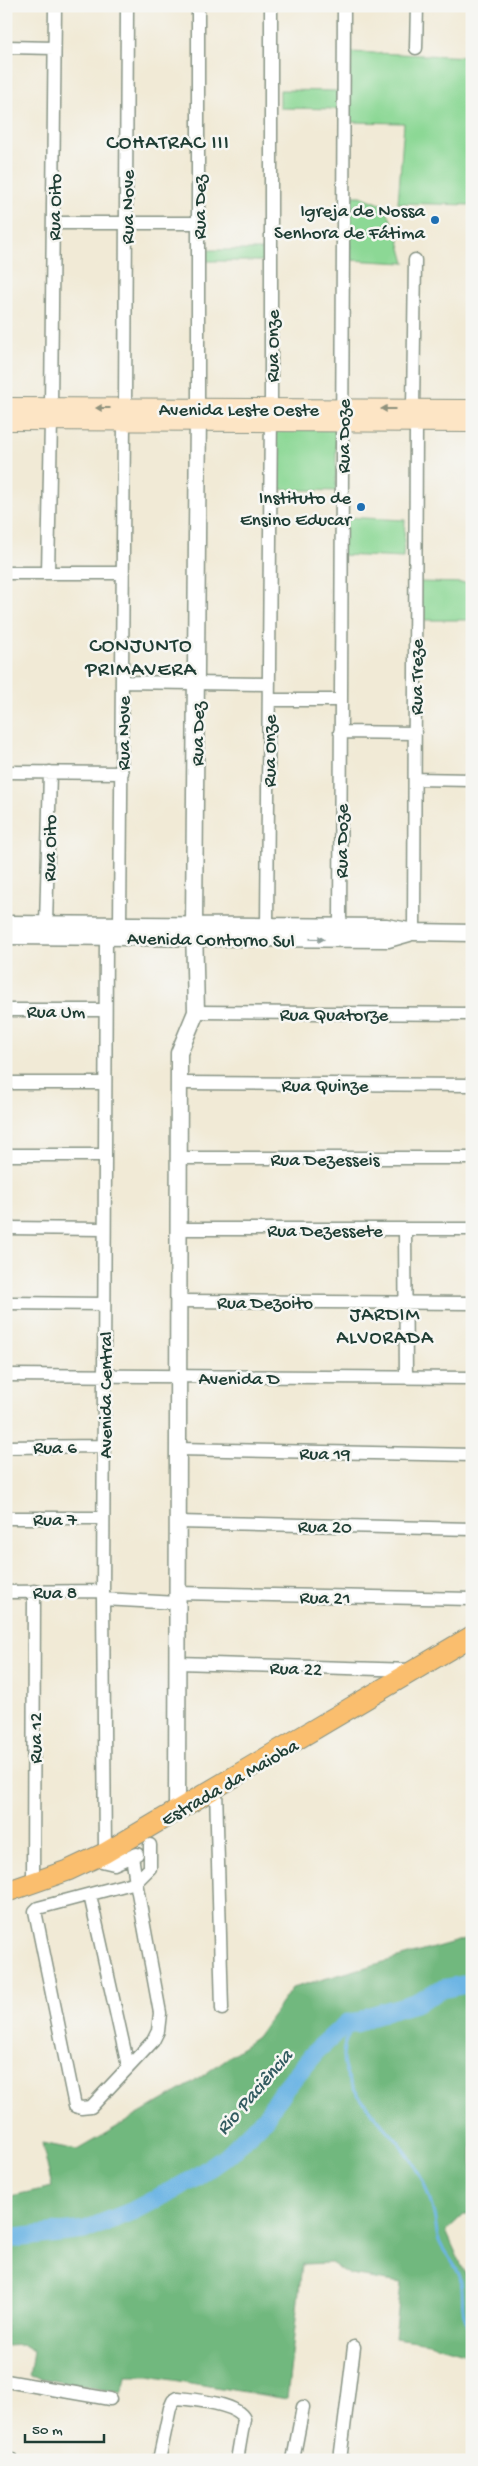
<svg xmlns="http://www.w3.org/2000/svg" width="478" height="2466" font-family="'Gochi Hand',sans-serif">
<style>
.green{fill:#8cd895;stroke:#568a64}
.forest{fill:#71b87e;stroke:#487a59}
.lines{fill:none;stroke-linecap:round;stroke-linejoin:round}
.stream{stroke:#6db5e4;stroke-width:3}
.river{stroke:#6db5e4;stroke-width:19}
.minor-casing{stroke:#889485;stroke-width:15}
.tertiary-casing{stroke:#889485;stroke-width:19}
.secondary-casing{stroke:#889485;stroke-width:20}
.primary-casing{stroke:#889485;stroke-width:22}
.minor{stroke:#fff;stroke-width:12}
.tertiary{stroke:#fff;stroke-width:16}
.secondary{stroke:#fde5c5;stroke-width:18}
.primary{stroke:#fabe6e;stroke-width:20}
.oneway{fill:#8e917c}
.oneway2{fill:#8f9e9a}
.poi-dot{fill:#1f6fb2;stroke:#f6f6f2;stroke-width:2}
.labels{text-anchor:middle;stroke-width:5;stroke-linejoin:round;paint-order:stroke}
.street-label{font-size:19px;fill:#1f3d34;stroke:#f6f6f2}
.poi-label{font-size:19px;fill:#1f3d34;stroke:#f6f6f2;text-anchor:end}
.neighbourhood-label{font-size:20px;letter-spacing:1px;fill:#1f3d34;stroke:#f6f6f2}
.water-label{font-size:20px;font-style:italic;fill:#325b60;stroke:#f6f6f2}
.quarter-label{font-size:21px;letter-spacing:1px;fill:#1f3d34;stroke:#f6f6f2}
</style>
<rect width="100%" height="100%" fill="#f6f6f2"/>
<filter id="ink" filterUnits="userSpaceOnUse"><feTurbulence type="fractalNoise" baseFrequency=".02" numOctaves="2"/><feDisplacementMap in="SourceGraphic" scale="10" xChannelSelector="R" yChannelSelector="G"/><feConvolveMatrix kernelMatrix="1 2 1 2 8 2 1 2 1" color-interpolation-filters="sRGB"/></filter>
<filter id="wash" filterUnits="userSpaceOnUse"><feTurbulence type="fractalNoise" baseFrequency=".0096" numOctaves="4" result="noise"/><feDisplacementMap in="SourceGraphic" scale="20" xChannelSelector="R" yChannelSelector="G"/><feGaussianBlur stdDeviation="1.12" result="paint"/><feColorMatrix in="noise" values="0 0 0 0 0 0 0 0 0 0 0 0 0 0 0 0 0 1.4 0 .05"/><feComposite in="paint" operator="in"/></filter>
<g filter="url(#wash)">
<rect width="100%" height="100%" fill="#f1ead6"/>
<!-- green -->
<path class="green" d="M349,52L472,57V205L398,203L404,123L350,122Z
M280,90L341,91V109L280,108Z
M349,196H361L385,206L398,237L405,263L350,260Z
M204,250H266L265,261H204Z
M336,427V491L274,489L275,428Z
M344,517L405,520L403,558L342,555Z
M417,582L472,583V620H416Z"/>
<!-- forest -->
<path class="forest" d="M472,1937V2214H464L446,2231L472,2289V2364L464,2353L429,2343L395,2338L401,2283L350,2275L331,2263L302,2264L287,2399L148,2376H125L122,2393L29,2376L33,2351L23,2345L6,2346V2197L52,2187L42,2143L77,2150L191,2084L257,2037L292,1988Z"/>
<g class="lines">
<!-- stream -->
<path class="stream" d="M357,2023C313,2071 384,2118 409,2156C420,2173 430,2195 434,2215C436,2223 436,2231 438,2238C442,2252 456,2263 460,2277C466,2299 457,2310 472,2332"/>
<!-- river -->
<path class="river" d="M6,2239L85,2230L133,2211L192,2180L229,2154L265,2118L282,2092L316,2051L347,2023H357L370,2016L415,2003L442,1989L472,1983"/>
</g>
</g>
<g filter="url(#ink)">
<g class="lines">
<defs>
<path id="minor" d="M6,47L54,48
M416,48L417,6
M53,223H198
M51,407L55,6
M125,408L127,6
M198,408V6
M413,409L415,260
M6,573H123
M48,573L51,421
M122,682L269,684
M269,700H340
M340,732L415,733
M6,772L122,773
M415,779L472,780
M46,925L50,772
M120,925L124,421
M267,926L271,408V6
M340,926L344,6
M414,932L416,422
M6,1010H105
M196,1012L472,1014
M6,1083H105
M179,1083L472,1085
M6,1155H105
M179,1158H472
M6,1228L104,1229
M179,1229H472
M405,1229L406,1378
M179,1301L472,1303
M6,1303L104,1304
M6,1375L472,1378
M6,1447L104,1446
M178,1449L472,1455
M6,1518H103
M178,1522L472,1529
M6,1592L103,1591
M178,1593L472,1599
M103,1599L178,1603
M178,1663L412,1670
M216,1789L222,2009
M105,1853L103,1599L106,937
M132,1856L136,1882L160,2013L158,2031L153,2041L91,2107L81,2108L75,2106L35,1911L38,1908L136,1882L150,1868V1845
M93,1859L114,1864L137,1854
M33,1884L34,1591
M90,1895L128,2066
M6,2381L110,2399
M6,2459L12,2460
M159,2460L170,2408L173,2401L178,2398C195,2400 237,2403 244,2419L237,2460
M293,2460L303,2407
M340,2460L354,2347"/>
<path id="tertiary" d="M6,924L386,927L414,932L472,933
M6,936L388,939L409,933
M177,1811L179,1053L196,1012L194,925L198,409"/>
<path id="secondary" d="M6,407L472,409
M6,421L472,423"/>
<path id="primary" d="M6,1892L69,1870L105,1853L472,1636"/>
</defs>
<!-- minor casing -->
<use href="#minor" class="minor-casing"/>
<!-- tertiary casing -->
<use href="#tertiary" class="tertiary-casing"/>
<!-- secondary casing -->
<use href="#secondary" class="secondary-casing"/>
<!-- primary casing -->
<use href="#primary" class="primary-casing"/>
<!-- minor -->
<use href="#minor" class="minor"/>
<!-- tertiary -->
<use href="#tertiary" class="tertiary"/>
<!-- secondary -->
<use href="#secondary" class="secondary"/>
<!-- primary -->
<use href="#primary" class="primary"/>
</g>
<!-- one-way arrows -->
<defs><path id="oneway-solid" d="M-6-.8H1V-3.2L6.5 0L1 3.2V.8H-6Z" transform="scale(1.25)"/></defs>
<g class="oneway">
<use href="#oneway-solid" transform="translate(103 408) rotate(-180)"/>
<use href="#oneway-solid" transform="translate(388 409) rotate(-180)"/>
</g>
<use class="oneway2" href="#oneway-solid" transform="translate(317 939) rotate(1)"/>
</g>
<!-- markers -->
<g class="poi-dot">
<circle cx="435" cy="220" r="5"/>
<circle cx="361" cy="507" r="5"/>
</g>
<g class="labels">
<!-- street labels -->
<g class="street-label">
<text transform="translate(53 207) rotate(-89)" y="7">Rua Oito</text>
<text transform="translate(126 207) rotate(-90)" y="7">Rua Nove</text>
<text transform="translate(198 207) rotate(-90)" y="7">Rua Dez</text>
<text transform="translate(271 346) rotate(-90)" y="7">Rua Onze</text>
<text x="239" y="415">Avenida Leste Oeste</text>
<text transform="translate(342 436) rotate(-90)" y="7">Rua Doze</text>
<text transform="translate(415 677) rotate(-90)" y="7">Rua Treze</text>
<text transform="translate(122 733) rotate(-90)" y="7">Rua Nove</text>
<text transform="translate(196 734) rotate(-89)" y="7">Rua Dez</text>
<text transform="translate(268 751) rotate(-90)" y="7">Rua Onze</text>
<text transform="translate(340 841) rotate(-90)" y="7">Rua Doze</text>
<text transform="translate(48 848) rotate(-89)" y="7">Rua Oito</text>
<text transform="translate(211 938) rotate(1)" y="7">Avenida Contorno Sul</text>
<text x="56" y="1017">Rua Um</text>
<text x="334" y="1020">Rua Quatorze</text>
<text x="325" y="1091">Rua Quinze</text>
<text x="325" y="1165">Rua Dezesseis</text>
<text x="325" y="1236">Rua Dezessete</text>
<text x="265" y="1308">Rua Dezoito</text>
<text x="239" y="1384">Avenida D</text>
<text transform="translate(104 1395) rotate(-90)" y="7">Avenida Central</text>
<text x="55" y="1453">Rua 6</text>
<text transform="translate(325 1452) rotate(1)" y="7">Rua 19</text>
<text x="55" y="1525">Rua 7</text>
<text transform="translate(325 1525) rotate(1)" y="7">Rua 20</text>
<text x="55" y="1598">Rua 8</text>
<text transform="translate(325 1596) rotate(1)" y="7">Rua 21</text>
<text transform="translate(296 1667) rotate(2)" y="7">Rua 22</text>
<text transform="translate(34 1738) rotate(-90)" y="7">Rua 12</text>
<text transform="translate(229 1781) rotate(-30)" y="7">Estrada da Maioba</text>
</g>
<!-- poi labels -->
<g class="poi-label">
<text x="425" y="216">Igreja de Nossa<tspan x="425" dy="22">Senhora de Fátima</tspan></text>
<text x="351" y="503">Instituto de<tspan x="351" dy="22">Ensino Educar</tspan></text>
</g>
<!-- neighbourhood labels -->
<g class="neighbourhood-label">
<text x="385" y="1320">JARDIM<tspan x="385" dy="23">ALVORADA</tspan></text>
</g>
<!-- water labels -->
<g class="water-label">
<text transform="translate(253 2091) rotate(-49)" y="7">Rio Paciência</text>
</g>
<!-- quarter labels -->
<g class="quarter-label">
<text x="168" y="148">COHATRAC III</text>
<text x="141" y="651">CONJUNTO<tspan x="141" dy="24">PRIMAVERA</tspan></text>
</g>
</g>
<!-- margin -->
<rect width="478" height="2466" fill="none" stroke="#f6f6f2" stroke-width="25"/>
<!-- scale -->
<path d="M25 2434v8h79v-8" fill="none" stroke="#1f3d34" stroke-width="2.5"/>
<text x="32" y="2434" font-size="15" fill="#1f3d34" stroke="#f6f6f2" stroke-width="4" paint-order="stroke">50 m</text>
</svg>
